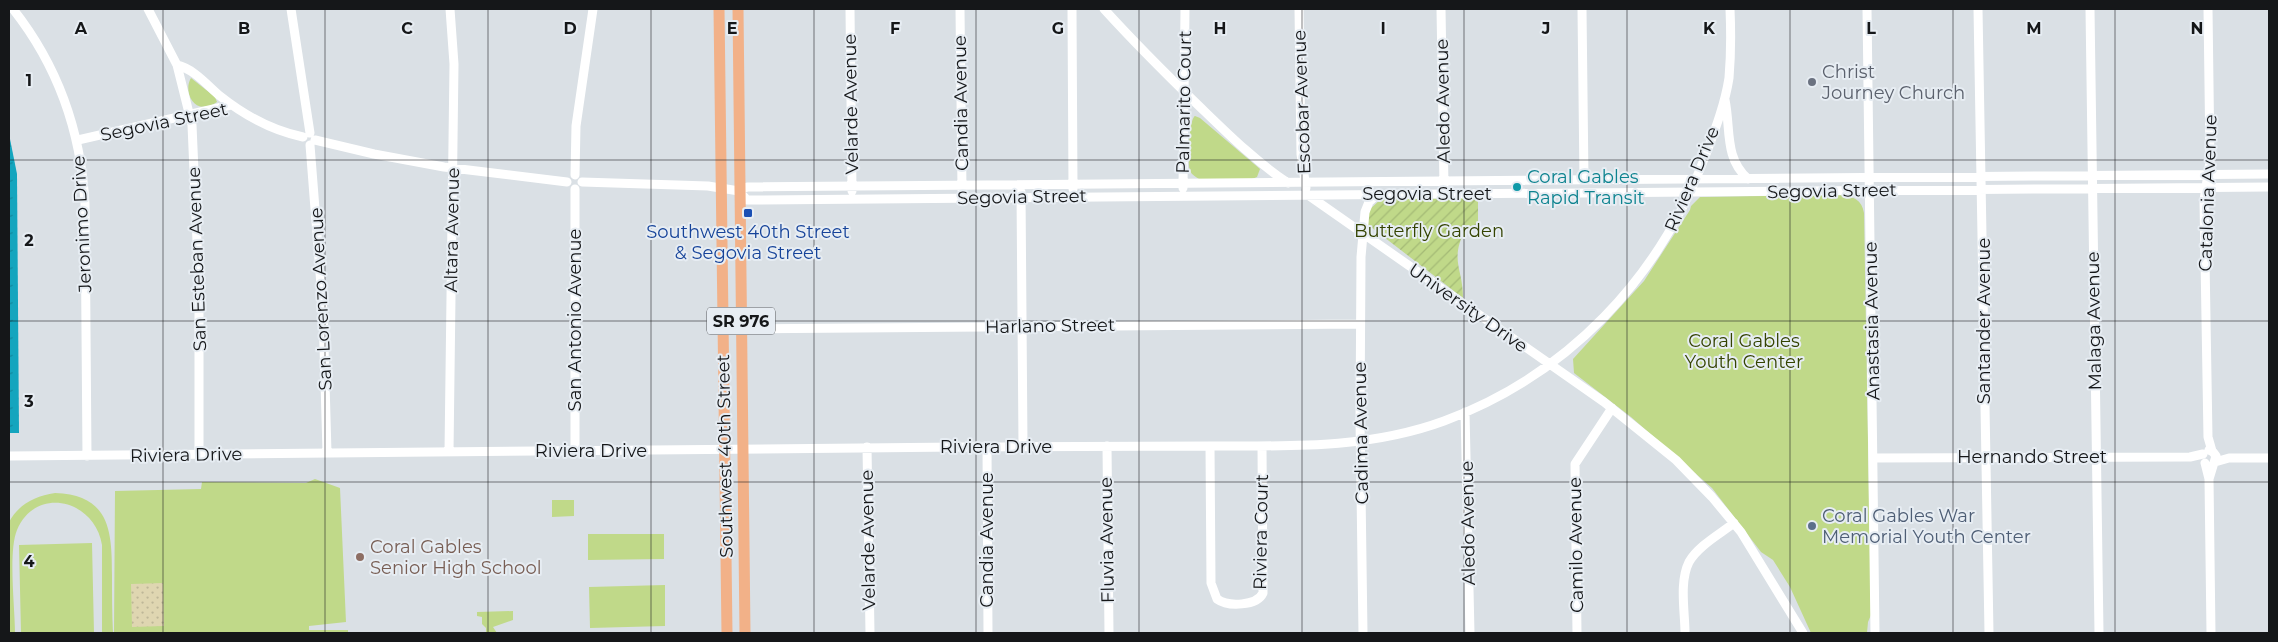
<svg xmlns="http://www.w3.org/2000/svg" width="2278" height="642" font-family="Montserrat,sans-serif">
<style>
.green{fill:#c0d989}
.sand{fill:url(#sand-dots)}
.garden{fill:url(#garden-furrows)}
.water{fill:url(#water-ripples)}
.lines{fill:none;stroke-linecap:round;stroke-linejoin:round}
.minor{stroke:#fff;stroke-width:9}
.major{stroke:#f2b188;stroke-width:11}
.grid{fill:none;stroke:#151719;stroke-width:1;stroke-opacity:0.55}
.worship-dot{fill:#6b7280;stroke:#e7edf3;stroke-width:2}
.culture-dot{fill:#0f9aa8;stroke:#e7edf3;stroke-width:2}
.transit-dot{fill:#1a4fb4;stroke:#e7edf3;stroke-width:2}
.service-dot{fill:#5c6f8a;stroke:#e7edf3;stroke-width:2}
.education-dot{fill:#8d6e63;stroke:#e7edf3;stroke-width:2}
.labels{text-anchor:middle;stroke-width:4;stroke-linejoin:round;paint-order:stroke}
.shield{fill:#e7edf3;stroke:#54575a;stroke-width:1}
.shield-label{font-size:16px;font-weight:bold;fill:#151719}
.worship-label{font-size:18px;fill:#5b616d;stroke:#e7edf3;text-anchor:start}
.street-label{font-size:18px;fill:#151719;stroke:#e7edf3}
.culture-label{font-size:18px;fill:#0d838f;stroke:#e7edf3;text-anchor:start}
.park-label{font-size:18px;fill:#344301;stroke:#e7edf3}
.transit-label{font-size:18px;fill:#164399;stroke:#e7edf3}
.service-label{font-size:18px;fill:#4e5e75;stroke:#e7edf3;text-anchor:start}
.education-label{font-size:18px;fill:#785e54;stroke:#e7edf3;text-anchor:start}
.grid-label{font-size:16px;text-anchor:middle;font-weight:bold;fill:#151719;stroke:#e7edf3;stroke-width:4;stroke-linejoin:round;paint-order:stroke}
</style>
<defs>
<pattern id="sand-dots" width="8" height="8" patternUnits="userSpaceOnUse" patternTransform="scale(1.25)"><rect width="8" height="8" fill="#dfd6b1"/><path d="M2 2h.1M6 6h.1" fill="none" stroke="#beb798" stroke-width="1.8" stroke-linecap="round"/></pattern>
<pattern id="garden-furrows" width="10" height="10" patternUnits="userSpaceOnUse" patternTransform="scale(1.25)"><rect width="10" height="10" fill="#c0d989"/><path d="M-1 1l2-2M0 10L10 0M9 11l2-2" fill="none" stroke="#a4ba76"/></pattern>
<pattern id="water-ripples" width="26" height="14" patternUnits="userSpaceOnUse" patternTransform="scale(1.25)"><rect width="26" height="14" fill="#14a5be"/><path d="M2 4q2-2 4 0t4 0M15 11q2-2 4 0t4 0" fill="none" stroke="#11859a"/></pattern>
</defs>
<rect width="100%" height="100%" fill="#dae0e5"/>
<!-- green -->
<path class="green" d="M191,78L215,97L217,102C193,118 183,90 191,78Z
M1195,116L1200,118L1260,169L1257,177L1252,179H1199C1196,177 1192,175 1190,171C1187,163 1189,119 1195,116Z
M1841,195C1853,196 1862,200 1864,213L1871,615L1868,622L1867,633H1811L1790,587L1773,560L1761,552L1712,488L1631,417L1574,373L1573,359L1644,281L1690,210L1691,206L1700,197Z
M315,479L340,488L346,622L309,626V630H348V633H114L115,491L201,489L202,482L306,483Z
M55,493C110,495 112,531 112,575C112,594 112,614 113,633H102V545C95,500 36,485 17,530C8,552 15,608 15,633H9V522C19,504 35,496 55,493Z
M552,500H574V516L552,517Z
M588,534H664V559L588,560Z
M92,543L94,633H21L19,545Z
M665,585V626L590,628L589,587Z
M513,611V620L493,627L497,633H486V628L482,624V617L477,616V612Z"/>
<!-- sand -->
<path class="sand" d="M163,583L164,626L132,627L131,584Z"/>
<!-- garden -->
<path class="garden" d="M1478,198V225L1466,228C1449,261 1463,267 1463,298L1367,224L1370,209L1381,199Z"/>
<!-- water -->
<path class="water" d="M9,134L17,174L19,433H9Z"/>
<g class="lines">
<!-- minor -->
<path class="minor" d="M13,9C58,66 81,131 85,204L87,456
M148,9L177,65L192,125L199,288V454
M291,9L310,133
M850,9L852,191
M960,9L962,190
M1072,9L1073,189
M1104,9C1134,42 1166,74 1198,105C1227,133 1255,161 1288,183
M1299,9L1301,154L1306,188
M1441,9L1444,186
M1582,9L1584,180
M1867,9L1875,633
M1978,9L1989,633
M2090,9L2099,633
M2208,9L2210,161L2204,200L2208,437L2212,451
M177,65C194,69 207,85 220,96C244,115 274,131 303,137
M1725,100C1731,129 1724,158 1748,179
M78,140L231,105
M315,140L374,154L444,167L567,182
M310,145L323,311L327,453
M575,175L576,126L593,9
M582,182L708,186L739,191L747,200H751L2269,187
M1183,188L1185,9
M575,189V450
M739,191L747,187L2269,174
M1021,192L1023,446
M1308,195L1604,402L1676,460L1712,497L1741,532L1803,633
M741,329L1360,324
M1465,412L1470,633
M987,446L988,633
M1107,446L1109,633
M1210,446L1211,583L1217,599C1228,607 1257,606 1263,593L1262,446
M867,447L870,633
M2209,450L2213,452L2216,456L2209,479
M449,452L454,64L450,9
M9,456C329,453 650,449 971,447C1050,446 1129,446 1209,446C1289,446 1368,449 1444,421C1568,375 1660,278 1706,154C1715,130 1725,104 1729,78C1731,55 1731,32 1730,9
M1874,458L2190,457L2203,454
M2215,462L2229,458H2269
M2205,463L2209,479L2211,633
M1363,633L1360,420L1361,257L1365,212L1369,202L1378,194
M1577,633L1575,464L1612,408
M1685,633C1685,612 1679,582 1689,562C1698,546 1720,534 1734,523"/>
<!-- major -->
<path class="major" d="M719,9L727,633
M738,9L745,633"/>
</g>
<!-- grid -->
<path class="grid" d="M163,9V633M325,9V633M488,9V633M651,9V633M814,9V633M976,9V633M1139,9V633M1302,9V633M1464,9V633M1627,9V633M1790,9V633M1953,9V633M2115,9V633M9,160H2269M9,321H2269M9,482H2269"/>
<!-- markers -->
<circle class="worship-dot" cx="1812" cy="82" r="5"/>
<circle class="culture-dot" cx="1517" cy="187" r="5"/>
<rect class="transit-dot" x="743" y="208" width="10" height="10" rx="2.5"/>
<circle class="service-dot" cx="1812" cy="526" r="5"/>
<circle class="education-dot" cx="360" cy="557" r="5"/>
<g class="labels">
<!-- shield labels -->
<rect class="shield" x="707" y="307.5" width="68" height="27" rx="4"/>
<g class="shield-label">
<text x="741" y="327">SR 976</text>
</g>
<!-- worship labels -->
<g class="worship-label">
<text x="1822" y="78">Christ<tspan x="1822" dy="21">Journey Church</tspan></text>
</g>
<!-- street labels -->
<g class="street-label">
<text transform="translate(1443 101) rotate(-91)" y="6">Aledo Avenue</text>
<text transform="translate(1184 102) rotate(-89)" y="6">Palmarito Court</text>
<text transform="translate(1302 102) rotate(-92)" y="6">Escobar Avenue</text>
<text transform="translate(961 103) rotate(-91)" y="6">Candia Avenue</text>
<text transform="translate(851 104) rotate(-91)" y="6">Velarde Avenue</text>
<text transform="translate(164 122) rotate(-12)" y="6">Segovia Street</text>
<text transform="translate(1692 179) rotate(-67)" y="6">Riviera Drive</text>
<text transform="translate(1832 191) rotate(-1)" y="6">Segovia Street</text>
<text transform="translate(2208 193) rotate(-88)" y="6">Catalonia Avenue</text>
<text x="1427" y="200">Segovia Street</text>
<text transform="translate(1022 197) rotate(-1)" y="6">Segovia Street</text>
<text transform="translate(82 224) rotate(-93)" y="6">Jeronimo Drive</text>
<text transform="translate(452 230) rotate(-89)" y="6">Altara Avenue</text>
<text transform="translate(197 259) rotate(-92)" y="6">San Esteban Avenue</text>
<text transform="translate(321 299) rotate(-93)" y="6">San Lorenzo Avenue</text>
<text transform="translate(1468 308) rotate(35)" y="6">University Drive</text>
<text transform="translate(575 320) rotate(-90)" y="6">San Antonio Avenue</text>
<text transform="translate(1872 321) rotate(-91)" y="6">Anastasia Avenue</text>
<text transform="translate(1984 321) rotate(-90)" y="6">Santander Avenue</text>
<text transform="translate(2094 321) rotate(-91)" y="6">Malaga Avenue</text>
<text transform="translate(1050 326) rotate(-1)" y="6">Harlano Street</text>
<text transform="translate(1361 433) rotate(-91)" y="6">Cadima Avenue</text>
<text x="996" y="453">Riviera Drive</text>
<text x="591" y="457">Riviera Drive</text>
<text transform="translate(186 455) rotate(-1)" y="6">Riviera Drive</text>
<text transform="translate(725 456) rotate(-91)" y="6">Southwest 40th Street</text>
<text x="2032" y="463">Hernando Street</text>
<text transform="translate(1468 523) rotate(-91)" y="6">Aledo Avenue</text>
<text transform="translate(1261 532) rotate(-89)" y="6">Riviera Court</text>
<text transform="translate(868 540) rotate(-91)" y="6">Velarde Avenue</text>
<text transform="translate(987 540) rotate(-90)" y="6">Candia Avenue</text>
<text transform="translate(1107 540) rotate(-91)" y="6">Fluvia Avenue</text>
<text transform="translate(1576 545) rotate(-91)" y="6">Camilo Avenue</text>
</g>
<!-- culture labels -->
<g class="culture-label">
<text x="1527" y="183">Coral Gables<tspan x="1527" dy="21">Rapid Transit</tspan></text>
</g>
<!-- park labels -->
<g class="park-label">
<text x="1429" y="237">Butterfly Garden</text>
<text x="1744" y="347">Coral Gables<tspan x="1744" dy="21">Youth Center</tspan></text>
</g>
<!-- transit labels -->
<g class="transit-label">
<text x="748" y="238">Southwest 40th Street<tspan x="748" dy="21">&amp; Segovia Street</tspan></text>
</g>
<!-- service labels -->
<g class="service-label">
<text x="1822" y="522">Coral Gables War<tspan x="1822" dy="21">Memorial Youth Center</tspan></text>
</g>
<!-- education labels -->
<g class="education-label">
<text x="370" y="553">Coral Gables<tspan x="370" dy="21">Senior High School</tspan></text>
</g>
</g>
<g class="grid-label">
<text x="81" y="34">A</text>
<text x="244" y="34">B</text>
<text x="407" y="34">C</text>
<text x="570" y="34">D</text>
<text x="732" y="34">E</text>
<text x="895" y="34">F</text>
<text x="1058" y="34">G</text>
<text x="1220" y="34">H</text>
<text x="1383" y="34">I</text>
<text x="1546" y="34">J</text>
<text x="1709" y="34">K</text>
<text x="1871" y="34">L</text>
<text x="2034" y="34">M</text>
<text x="2197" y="34">N</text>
<text x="29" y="86">1</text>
<text x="29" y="246">2</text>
<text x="29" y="407">3</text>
<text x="29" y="567">4</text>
</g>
<!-- border -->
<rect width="2278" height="642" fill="none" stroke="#151719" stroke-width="20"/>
</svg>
